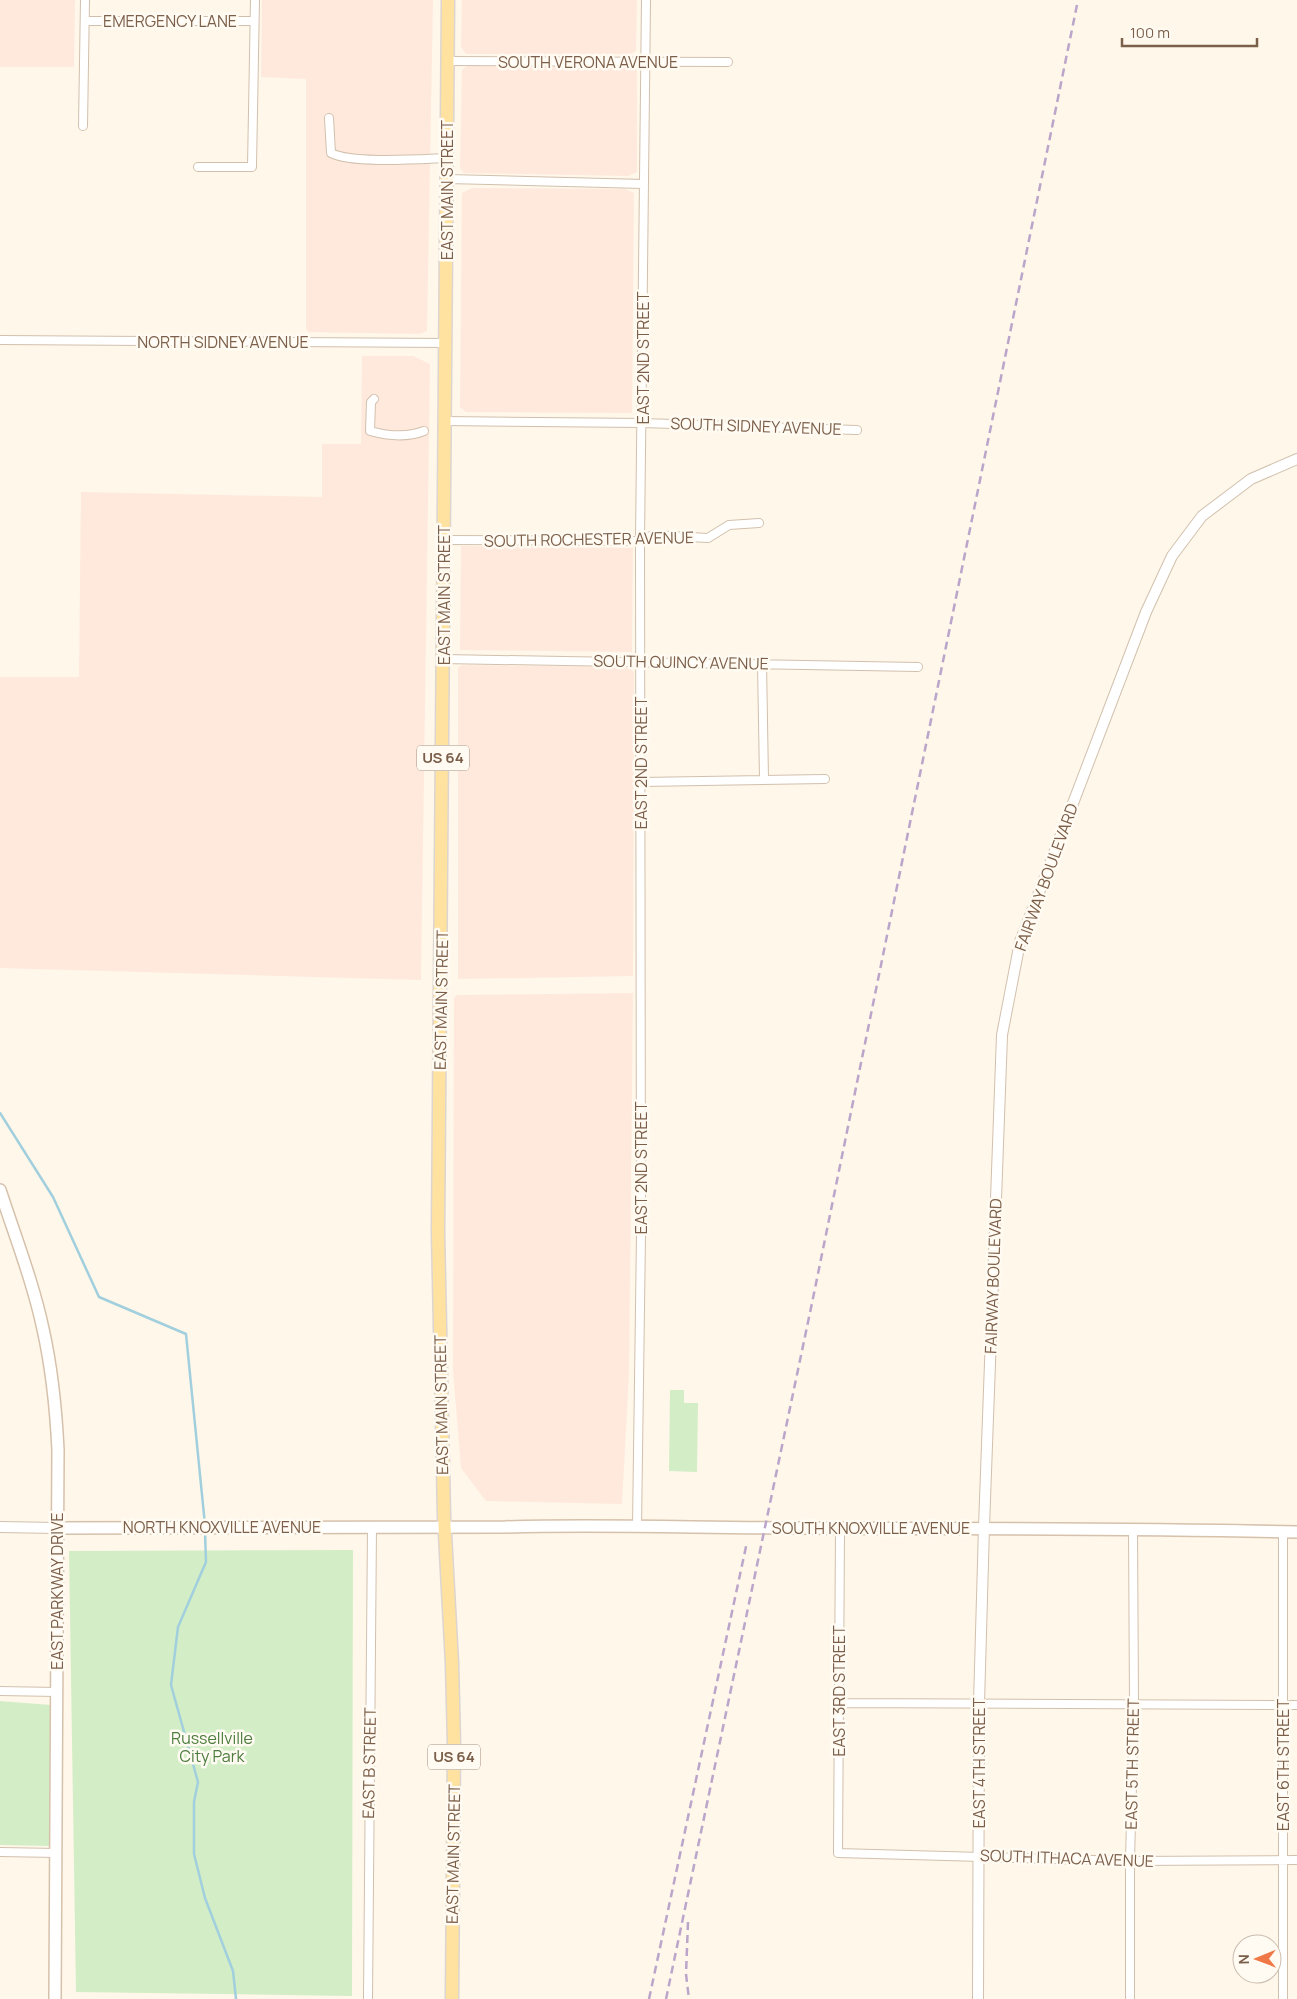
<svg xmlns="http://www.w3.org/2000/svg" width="1297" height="1999" font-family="Manrope,sans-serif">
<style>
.commercial{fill:#ffe9dd}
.green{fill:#d3eec6}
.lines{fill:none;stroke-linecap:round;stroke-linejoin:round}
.stream{stroke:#a1cfdd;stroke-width:2.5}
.minor-casing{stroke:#d2c0ad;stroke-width:10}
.tertiary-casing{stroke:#d2c0ad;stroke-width:12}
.secondary-casing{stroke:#d6c1ab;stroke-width:14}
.primary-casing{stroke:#ddd5d0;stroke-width:15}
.minor{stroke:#fff;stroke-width:8}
.tertiary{stroke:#fff;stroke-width:10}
.secondary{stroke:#fff;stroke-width:11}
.primary{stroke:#ffe2a0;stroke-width:12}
.rail{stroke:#bca5ca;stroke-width:2.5;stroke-dasharray:8 5;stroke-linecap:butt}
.labels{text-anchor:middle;stroke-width:5;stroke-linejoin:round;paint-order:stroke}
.shield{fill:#fffbf2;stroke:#a38e7c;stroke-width:1}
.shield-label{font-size:15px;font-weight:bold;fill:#7c5f4a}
.street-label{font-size:16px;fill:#7c5f4a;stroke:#fffbf2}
.park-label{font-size:16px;fill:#4c7c3e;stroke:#fffbf2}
</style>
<rect width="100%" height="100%" fill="#fef7ea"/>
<!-- commercial -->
<path class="commercial" d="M0,0H75L74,67H0Z
M262,0H433L427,331L419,334L308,332L306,328V79L261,77Z
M462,0H637L636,51L631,54H466L461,47Z
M467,66L633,67L637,70V172L628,176L464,173L460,168L462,70Z
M472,188L625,189L634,193L632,413L466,412L460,407L462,193Z
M362,356H413L430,364L421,980L0,968V677H79L81,492L322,497V444H361Z
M461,546L633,548L632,652L460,650Z
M462,665L629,667L634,672L633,976L458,979V668Z
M633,993L629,1373L622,1504L486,1501L461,1468L453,1371L454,998L457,995Z"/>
<!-- green -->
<path class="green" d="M670,1390H684V1403H698L697,1472L669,1471Z
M353,1550L352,1996L76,1992L69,1551Z
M0,1701L51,1705L49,1846L0,1845Z"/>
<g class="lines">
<!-- stream -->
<path class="stream" d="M0,1113L53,1197L99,1297L186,1334L205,1525
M205,1531L206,1562L178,1627L171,1685L198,1782L194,1802V1854L205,1898L233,1971L236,1999"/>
<defs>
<path id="minor" d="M85,21H254
M448,61L728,62
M329,118L331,153C352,164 421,159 447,158
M83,126L85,0
M198,167H252L255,0
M447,179L644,184
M0,340L446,343
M374,399L371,402L370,431C388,436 406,438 424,431
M445,421L643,423L857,430
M444,540L640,541L653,535L708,538L729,525L759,523
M443,659L918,667
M762,663L764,779
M641,782L825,779
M637,1526L641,1235L640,541L646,0
M840,1528L838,1853L1130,1861L1297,1860
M0,1691L57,1692
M839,1703L1297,1705
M0,1852L57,1853
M368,1999L372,1527
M1130,1999V1861L1134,1704L1133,1529
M1283,1999V1532"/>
<path id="tertiary" d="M0,1527L57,1528
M978,1999L979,1703L984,1527L1002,1035L1020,942L1146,612L1172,556L1202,516L1251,479L1297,459"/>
<path id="secondary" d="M0,1190C15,1236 33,1282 43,1329C52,1369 56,1409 58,1450L55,1999
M57,1528L505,1527C603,1524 701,1528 799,1528C965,1529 1131,1528 1297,1532"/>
<path id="primary" d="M448,0L438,1232L444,1516L452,1663L454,1744L452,1999"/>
</defs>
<!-- minor casing -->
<use href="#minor" class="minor-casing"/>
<!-- tertiary casing -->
<use href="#tertiary" class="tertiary-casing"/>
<!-- secondary casing -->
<use href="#secondary" class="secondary-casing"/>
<!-- primary casing -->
<use href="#primary" class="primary-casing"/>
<!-- minor -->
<use href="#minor" class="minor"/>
<!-- tertiary -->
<use href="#tertiary" class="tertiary"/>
<!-- secondary -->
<use href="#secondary" class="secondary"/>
<!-- primary -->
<use href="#primary" class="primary"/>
<!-- rail -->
<path class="rail" d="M688,1922L686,1974L689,1999
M649,1999L747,1542
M666,1999L812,1303L1078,0"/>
</g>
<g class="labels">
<!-- shield labels -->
<g class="shield">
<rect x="417" y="745.5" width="52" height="25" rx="4"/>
<rect x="428" y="1744.5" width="52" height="25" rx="4"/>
</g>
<g class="shield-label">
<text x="443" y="763">US 64</text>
<text x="454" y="1762">US 64</text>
</g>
<!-- street labels -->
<g class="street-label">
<text x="170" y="27">EMERGENCY LANE</text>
<text x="588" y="68">SOUTH VERONA AVENUE</text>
<text transform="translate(447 190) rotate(-90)" y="6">EAST MAIN STREET</text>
<text x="223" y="348">NORTH SIDNEY AVENUE</text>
<text transform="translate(643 358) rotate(-90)" y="6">EAST 2ND STREET</text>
<text transform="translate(756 426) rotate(2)" y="6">SOUTH SIDNEY AVENUE</text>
<text transform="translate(589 539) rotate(-1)" y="6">SOUTH ROCHESTER AVENUE</text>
<text transform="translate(444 595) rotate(-90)" y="6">EAST MAIN STREET</text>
<text transform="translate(681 662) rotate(1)" y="6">SOUTH QUINCY AVENUE</text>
<text transform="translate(641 763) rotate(-90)" y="6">EAST 2ND STREET</text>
<text transform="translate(1046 877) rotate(-70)" y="6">FAIRWAY BOULEVARD</text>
<text transform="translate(441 1000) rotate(-89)" y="6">EAST MAIN STREET</text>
<text transform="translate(641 1168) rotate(-90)" y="6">EAST 2ND STREET</text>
<text transform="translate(993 1276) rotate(-88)" y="6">FAIRWAY BOULEVARD</text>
<text transform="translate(441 1405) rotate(-91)" y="6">EAST MAIN STREET</text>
<text x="222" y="1533">NORTH KNOXVILLE AVENUE</text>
<text x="871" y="1534">SOUTH KNOXVILLE AVENUE</text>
<text transform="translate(57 1591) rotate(-90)" y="6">EAST PARKWAY DRIVE</text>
<text transform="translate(839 1691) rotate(-90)" y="6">EAST 3RD STREET</text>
<text transform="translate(369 1763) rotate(-89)" y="6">EAST B STREET</text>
<text transform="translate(979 1763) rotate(-90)" y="6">EAST 4TH STREET</text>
<text transform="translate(1132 1764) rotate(-89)" y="6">EAST 5TH STREET</text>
<text transform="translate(1283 1765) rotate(-90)" y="6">EAST 6TH STREET</text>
<text transform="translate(453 1854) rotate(-89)" y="6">EAST MAIN STREET</text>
<text transform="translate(1067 1858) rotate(2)" y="6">SOUTH ITHACA AVENUE</text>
</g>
<!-- park labels -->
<g class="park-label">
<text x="212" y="1744">Russellville<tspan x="212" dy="18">City Park</tspan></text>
</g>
</g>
<!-- north arrow -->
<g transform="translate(1257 1959) rotate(269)"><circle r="24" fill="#fffbf2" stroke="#cbbdaf"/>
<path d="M0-4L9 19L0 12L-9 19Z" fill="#f07847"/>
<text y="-8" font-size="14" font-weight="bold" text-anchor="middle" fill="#7c5f4a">N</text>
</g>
<!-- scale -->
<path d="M1122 38v8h135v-8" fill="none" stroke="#7c5f4a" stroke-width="2.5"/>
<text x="1130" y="38" font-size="15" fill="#7c5f4a" stroke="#fffbf2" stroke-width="4" paint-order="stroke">100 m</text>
</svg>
